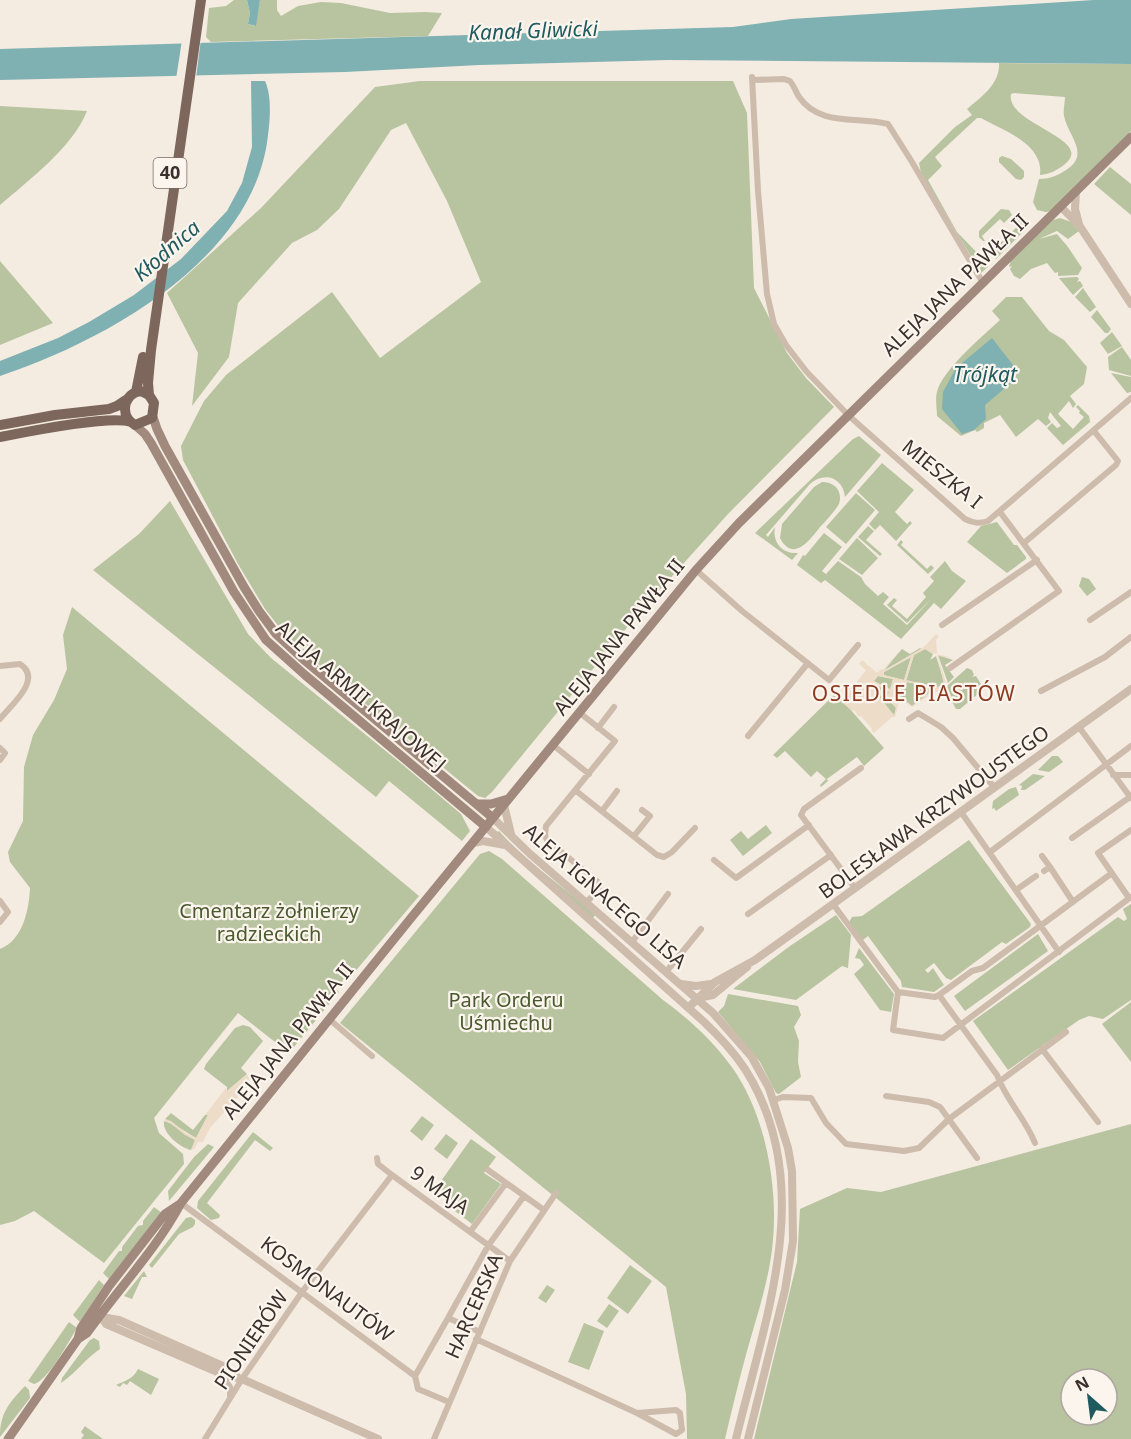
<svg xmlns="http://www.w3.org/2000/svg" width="1131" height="1439" font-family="'Noto Sans',sans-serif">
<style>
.green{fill:#b8c4a0;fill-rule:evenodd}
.plaza{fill:#ecdcc8;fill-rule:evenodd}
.water{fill:#7fb0b2}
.pier{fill:#f4ebe1}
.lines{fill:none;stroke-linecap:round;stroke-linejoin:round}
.minor{stroke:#cdbbac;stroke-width:6}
.tertiary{stroke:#cdbbac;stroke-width:8}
.secondary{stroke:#a18a7d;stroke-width:9}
.primary{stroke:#7d675c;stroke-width:10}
.labels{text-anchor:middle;stroke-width:4.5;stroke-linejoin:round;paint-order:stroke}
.shield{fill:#fbf5ee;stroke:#756b66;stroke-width:1.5}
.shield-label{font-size:18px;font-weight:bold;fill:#3b302b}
.street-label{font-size:20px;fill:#3b302b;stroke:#fbf5ee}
.park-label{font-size:20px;fill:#4a5a2e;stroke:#fbf5ee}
.water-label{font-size:21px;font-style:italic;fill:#1f5a5e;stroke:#fbf5ee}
.neighbourhood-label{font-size:21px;letter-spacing:1.5px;fill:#8c3b22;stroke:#fbf5ee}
</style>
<rect width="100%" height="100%" fill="#f4ebe1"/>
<!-- green -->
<path class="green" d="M234,0H247L250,13L248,24L255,26L260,0H277V10L281,16L298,6L321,2L341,3L390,13L424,12L442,13L428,36L211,42L206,37L209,8L226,6Z
M999,63L1131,64V131L1051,211L1046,212L1037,210L1033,202L1039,179C1049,179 1057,176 1066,170C1091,154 1068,136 1064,116C1063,110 1065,102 1065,97L1014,93L1011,94C1005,124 1096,139 1065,164C1058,170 1050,174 1040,175C1044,144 1004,131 981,118H977L935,157L942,166L928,180L957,232L987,263L988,267L981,273L921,173L919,163L955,127L972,115L967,109C982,96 1000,84 999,63Z
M420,81H733L747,113L754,288L787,353L806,378L834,407L728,514L638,614L492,792L485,798L478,796L328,673L284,633L265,609L238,564L183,460L181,446L204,401L226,375L332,292L380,358L481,282L447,201L406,123L391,130L339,209L317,230L292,243L238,303L229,357L192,406L198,353L167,293L261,208L375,87Z
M0,106L87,111C73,147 29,180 0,205Z
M1002,156L1011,159L1024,171V177L1021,180L1016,179L999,162V158Z
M1110,167L1131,184V215L1094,184Z
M1001,209L1009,210L1012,215L1004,223L1000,219L982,236L985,241H983L979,237V231Z
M1022,216L1027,221L1029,226L996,259L987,252L988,247L990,246L994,249L1020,224L1016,220Z
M1060,218L1071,222L1079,231L1068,239L1057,231L1039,239L1057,234L1068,247L1082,268L1078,275L1058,276V272L1055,273L1047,263L1031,269L1020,279L1014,276L1010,269L1012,266L1009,267L1011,260L1053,220Z
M0,261L53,323L0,345Z
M1077,277L1079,279L1077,282L1080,281L1083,286L1073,295L1059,278Z
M1083,288L1096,307L1090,312L1075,297Z
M1006,297H1022L1049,331L1064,340L1087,367L1084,384L1070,396L1076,404L1073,408L1069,401L1058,414L1073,429L1084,417L1079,413L1080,411L1076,407L1078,405L1089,416L1090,422L1063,445L1047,428L1052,423L1057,428L1061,426L1050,412L1048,418L1051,422L1046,426L1038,419L1016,437L1000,415L984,423V428L977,432L975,430L961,436L937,416C937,409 935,399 937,392C942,370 983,336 1000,320L992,311Z
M1097,310L1111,329L1108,333H1105L1091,317Z
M1112,332L1122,346L1108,354L1100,343Z
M1122,347L1131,360V376L1109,370L1108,357Z
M1111,373L1131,377V392L1127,393Z
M859,436L881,455L845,497C843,478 825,471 810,484L766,535L768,537L775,527C772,542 782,554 798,553L792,560L755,533L853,439Z
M882,463L914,490L895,512L907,524L910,521L912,523L896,541L880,525L875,530L869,524L879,512L857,491Z
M822,482C835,482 843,491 839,504C834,512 827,520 820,527C810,540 793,563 780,538L782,524L814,487Z
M856,493L875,510L846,544L826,527Z
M170,501L248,634L271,658L403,765L461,814L470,831L462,841L389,781L376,797L93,570L139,534Z
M997,522L1014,545H1017L1026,557V559L1007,573L967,542L981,526Z
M868,526L874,531L866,540L882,554L880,556L858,537Z
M824,533L842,547L822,571L826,574L838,561L861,577L865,584L878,596L883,592L889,597L883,604L907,625L932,598L907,623L887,605L894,598L897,600L892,606L907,619L926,597L923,593L934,581L930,577L945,561L952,571L966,581L941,609L934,603L901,639L825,580L821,583L797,565L803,555L805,556Z
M857,538L878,558L862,575L839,559Z
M901,540L903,542L901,545L927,569L931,565L934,568L928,574L897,545Z
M1082,577L1089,579L1096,589L1087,596L1079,586Z
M72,607L419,896L347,981L344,979L336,989L339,992L289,1053L238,1013L154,1118L159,1133L183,1154L184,1164L104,1263L34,1211L15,1221L0,1225V949C23,940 29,910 30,888L10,862L8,852L23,821L24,767L33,735L54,700L67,669L63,635Z
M920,648L921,649L883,671L902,649L910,654Z
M925,649L933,654L930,660L936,656L945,685L938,687L906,681L914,655Z
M938,655L953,660L945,665L954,677L948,683Z
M911,657L904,680L883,675L884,672Z
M967,668L972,670L974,675L972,677L976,676L984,689L960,709H956L946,690L948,685Z
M878,676L893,679L890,690L874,681Z
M907,682L936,688L912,706L901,697Z
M875,684L889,692L887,698L896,708L894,716L873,689V685Z
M834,695L849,708L884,748L864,766L857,757L827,779L828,781L821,787L820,785L826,779L817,771L811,777L785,751L777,758L773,755Z
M1052,756H1058L1063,762L1049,772L1038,770Z
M1033,774L1045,776L1025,790H1021L1022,786L1019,785Z
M1016,787L1019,795L996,811L994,808L992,809L993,801L1009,789Z
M766,825L772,833L743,856L730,840L741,831L748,839Z
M499,831C527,863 563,886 595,915L593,918L500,836L497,832Z
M969,840L1031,924L1030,927L1006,944L1002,942L951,980L946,978L934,963L925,970L928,973L933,968L944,985L934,992L902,987L901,981L868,936L863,940L849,922L852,917L862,916Z
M489,851L502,859L663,1000C689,1019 712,1040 731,1066C765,1112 778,1185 773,1240C770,1278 757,1315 747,1351C739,1380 732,1409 725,1439H687L686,1394L666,1287L340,1023L480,854Z
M1131,904V1000L1103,1019L1089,1016L1079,1020L1008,1070L973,1021L1118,917L1124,921L1127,919L1123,909Z
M836,915L851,935L848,968L842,966L796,1000L733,989L790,946Z
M1038,934L1048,951L965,1011L954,996Z
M859,948L894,994L891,1012L880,1010L854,974L864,965L860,959L855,958Z
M728,994L798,1006L801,1015L794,1027L799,1041L798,1062L801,1077L779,1094L776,1093L760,1062L718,1012L724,1006Z
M1131,1002V1062L1102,1024Z
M243,1025L250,1027L263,1041L241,1068L247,1074L227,1091V1087L204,1069L206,1064L235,1028Z
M171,1113L193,1130L205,1115H208L196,1138L165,1119Z
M422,1116L434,1125L422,1141L410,1131Z
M164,1121C176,1124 185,1135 195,1140L191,1150C179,1147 162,1133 164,1121Z
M1131,1124V1439H754L797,1262L800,1209L847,1188L881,1192ZM1071,1379H1107V1415H1071Z
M253,1132L273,1148L270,1151L255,1140L207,1203L220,1215L219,1218L211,1220L197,1208L198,1201Z
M446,1134L458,1143L447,1159L434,1149Z
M471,1139L496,1157L484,1173L501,1184L472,1224L455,1211L459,1206L436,1188Z
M208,1144L214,1147L169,1201L168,1191L194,1157Z
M154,1207L162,1213L109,1279L103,1273L119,1251H122V1247L138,1226L143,1225V1221Z
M191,1217L195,1220V1224L193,1227L179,1234L152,1268L149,1265L186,1218Z
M630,1265L652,1281L628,1314L607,1298Z
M144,1271L147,1277H142L132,1299L124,1296Z
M99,1280L104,1285L80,1322L73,1315Z
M547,1285L555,1290L546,1303L538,1298Z
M609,1304L619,1311L607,1328L597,1321Z
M69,1322L77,1328C69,1341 48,1381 34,1384L28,1381Z
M584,1323L604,1331L589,1370L568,1362Z
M94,1338L99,1341L100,1349C86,1358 76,1373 61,1383L62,1378L90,1340Z
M138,1369L159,1379L151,1395L130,1381L127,1385L123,1383L120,1387L116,1385C125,1381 133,1379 138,1369Z
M25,1386L29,1390L30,1398L0,1437C0,1413 9,1403 25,1386Z
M85,1426L86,1427L103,1439H81L84,1435L81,1432Z"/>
<!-- plaza -->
<path class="plaza" d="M936,634L939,636L936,640L937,653L933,654L925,649L914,655L906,680L937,687L944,685L937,654L953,658L938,656L946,683L945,685L947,687L946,693L940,698L936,691L912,707L900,699L895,717H892L874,733L871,730L872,729L861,716L859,717L854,710L852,711L834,695L836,693L844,699L866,670L859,664L862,660L877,673L881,669L883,670L902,648L884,671L924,647ZM911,657L904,680L884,675V672ZM878,676L893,679L890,689L874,681ZM907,682L935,688V689L912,706L901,697ZM875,684L889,692L887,697L896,708L894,715L873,689V685Z
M247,1074L249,1078L248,1085L210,1128L203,1142H198L195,1148L191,1150L195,1140L185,1135L170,1123L164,1121L165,1119L171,1121L186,1133L196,1138L208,1115H205L226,1088L227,1091Z"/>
<!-- water -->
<path class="water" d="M247,0H260L256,26L248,24L250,13Z
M1094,0H1131V64L668,60L479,65L345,72L0,80V49L733,27L791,19Z
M251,81H265C272,96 270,120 268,135C255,259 105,341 0,376V361L58,338L89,322L134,295L181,259L227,211L242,183L252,147Z
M992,338L1013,365L1012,382L985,405L986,419L974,430L962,434L942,409L943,392L956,368Z"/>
<!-- pier -->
<path class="pier" d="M201,39L196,78L176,79L182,40Z"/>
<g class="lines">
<!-- minor -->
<path class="minor" d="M752,77L758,191L767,294L774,324L786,345L806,371L848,415L965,519C973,523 979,524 988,521L1131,398
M752,80L784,79L790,81C794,86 796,92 799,97C820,127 858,116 888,124L912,162L983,283
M1024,543L1116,465L1118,461L1094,431
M696,570L742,611L829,680L858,645
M1090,620L1131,592
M942,625L1037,560
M0,666L20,664C43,679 12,704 0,719
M950,668L1059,591L1000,512
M1041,691L1105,657L1131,637
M580,713L615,741L546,826L545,836L547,840L598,882L599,888L587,902
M909,719L918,713L941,727L953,738L994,787
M1079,727L1131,798
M598,728L614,707
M748,736L808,663
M553,745L589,774
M0,748L5,753L0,760
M1113,775H1131
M575,790L657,855L664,857L672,852L695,828
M602,811L617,791
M961,812L1059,952
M634,836L650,816L642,810
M1072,838L1130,797
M990,852L1131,746
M1042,856L1050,867
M714,860L736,878L809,825
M1044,871L1050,867L1073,902
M855,888L801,815L804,809L861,768
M1016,890L1036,876
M1129,898L1098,853L1131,830
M0,901L8,912L0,922
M833,904L898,992L935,997L939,995L997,1075C1006,1100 1025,1118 1035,1143
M748,914L831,855
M632,942L668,894
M666,972L701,929
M898,992L893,1030L943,1038L1131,897
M939,995L972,971L983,968L1112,873
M329,1019L372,1056
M1042,1049L1098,1122
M886,1096L929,1102L940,1107L977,1158
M774,1100L783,1097L811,1098L826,1123L846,1144L904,1151L919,1148L949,1119L1066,1032
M377,1158L378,1164L392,1175L510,1261
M488,1170L544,1210
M181,1203L415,1376L418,1389L449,1402
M470,1232L506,1183
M480,1332L448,1318L488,1246L524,1196
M476,1339L637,1413L676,1434L682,1430L680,1413L676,1410L637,1413
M222,1374L230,1387V1397
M415,1376L448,1318
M205,1439L242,1379L302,1292L392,1175
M434,1439L510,1261L556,1193"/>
<!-- tertiary -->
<path class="tertiary" d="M1076,192L1075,209L1079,224
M1061,207L1079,225L1131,304
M504,805L511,834
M493,818L529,853L713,1013L751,1056L769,1088L788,1148L792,1171L793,1241L785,1290L748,1439
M486,827L703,1021C718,1035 733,1051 745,1069C818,1184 765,1318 736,1439
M473,843L483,841L505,845
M681,984L696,986L711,984
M697,998L713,995L747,967
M689,1007L715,982L755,960L833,904L1131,689
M98,1312L106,1324L222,1374L242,1379L378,1439
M96,1316L119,1320L225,1367L236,1375"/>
<!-- secondary -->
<path class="secondary" d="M153,417L157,429L165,446L244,587L259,611L276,634L303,659L493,818
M135,425L145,434L151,443L234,592L266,640L305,675L486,827
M478,804H491L508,799
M78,1339L81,1328L109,1286L165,1214L180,1204
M8,1439L78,1339L87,1333C118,1289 156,1250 181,1203L411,918L696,570L739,523L1131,137"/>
<!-- primary -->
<path class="primary" d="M136,392L143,357
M136,392L141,391L149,395L154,403L152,418L135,425C121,417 122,399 136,392Z
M149,395L148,383L151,350L201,0
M0,425L55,415L109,409L117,406L126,400
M0,437C26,432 109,415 131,422"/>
</g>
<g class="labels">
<!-- shield labels -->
<rect class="shield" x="153.5" y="158" width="33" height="30" rx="4.5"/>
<g class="shield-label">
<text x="170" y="179">40</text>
</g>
<!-- street labels -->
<g class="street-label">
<text transform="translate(955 285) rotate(-44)" y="7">ALEJA JANA PAWŁA II</text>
<text transform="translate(942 474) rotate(39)" y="7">MIESZKA I</text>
<text transform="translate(619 637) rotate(-51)" y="7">ALEJA JANA PAWŁA II</text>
<text transform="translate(361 696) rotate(41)" y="7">ALEJA ARMII KRAJOWEJ</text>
<text transform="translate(934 812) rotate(-36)" y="7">BOLESŁAWA KRZYWOUSTEGO</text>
<text transform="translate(605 896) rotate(41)" y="7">ALEJA IGNACEGO LISA</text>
<text transform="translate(288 1041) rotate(-51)" y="7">ALEJA JANA PAWŁA II</text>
<text transform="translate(440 1190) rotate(36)" y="7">9 MAJA</text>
<text transform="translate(327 1289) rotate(37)" y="7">KOSMONAUTÓW</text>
<text transform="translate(474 1306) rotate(-66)" y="7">HARCERSKA</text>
<text transform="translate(251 1340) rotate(-56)" y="7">PIONIERÓW</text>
</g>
<!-- park labels -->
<g class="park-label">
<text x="269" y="918">Cmentarz żołnierzy<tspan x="269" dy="23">radzieckich</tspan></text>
<text x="506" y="1007">Park Orderu<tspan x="506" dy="23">Uśmiechu</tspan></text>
</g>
<!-- water labels -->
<g class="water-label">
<text transform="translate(533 31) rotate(-2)" y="7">Kanał Gliwicki</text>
<text transform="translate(167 251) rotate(-41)" y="7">Kłodnica</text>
<text x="985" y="382">Trójkąt</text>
</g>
<!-- neighbourhood labels -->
<g class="neighbourhood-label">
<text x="914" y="701">OSIEDLE PIASTÓW</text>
</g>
</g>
<!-- north arrow -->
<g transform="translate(1089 1397) rotate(332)"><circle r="28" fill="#fbf5ee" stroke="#aea6a0" stroke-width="1.5"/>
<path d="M0-4.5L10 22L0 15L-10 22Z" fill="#1f5a5e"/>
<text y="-9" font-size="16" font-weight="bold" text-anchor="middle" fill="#3b302b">N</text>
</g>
</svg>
